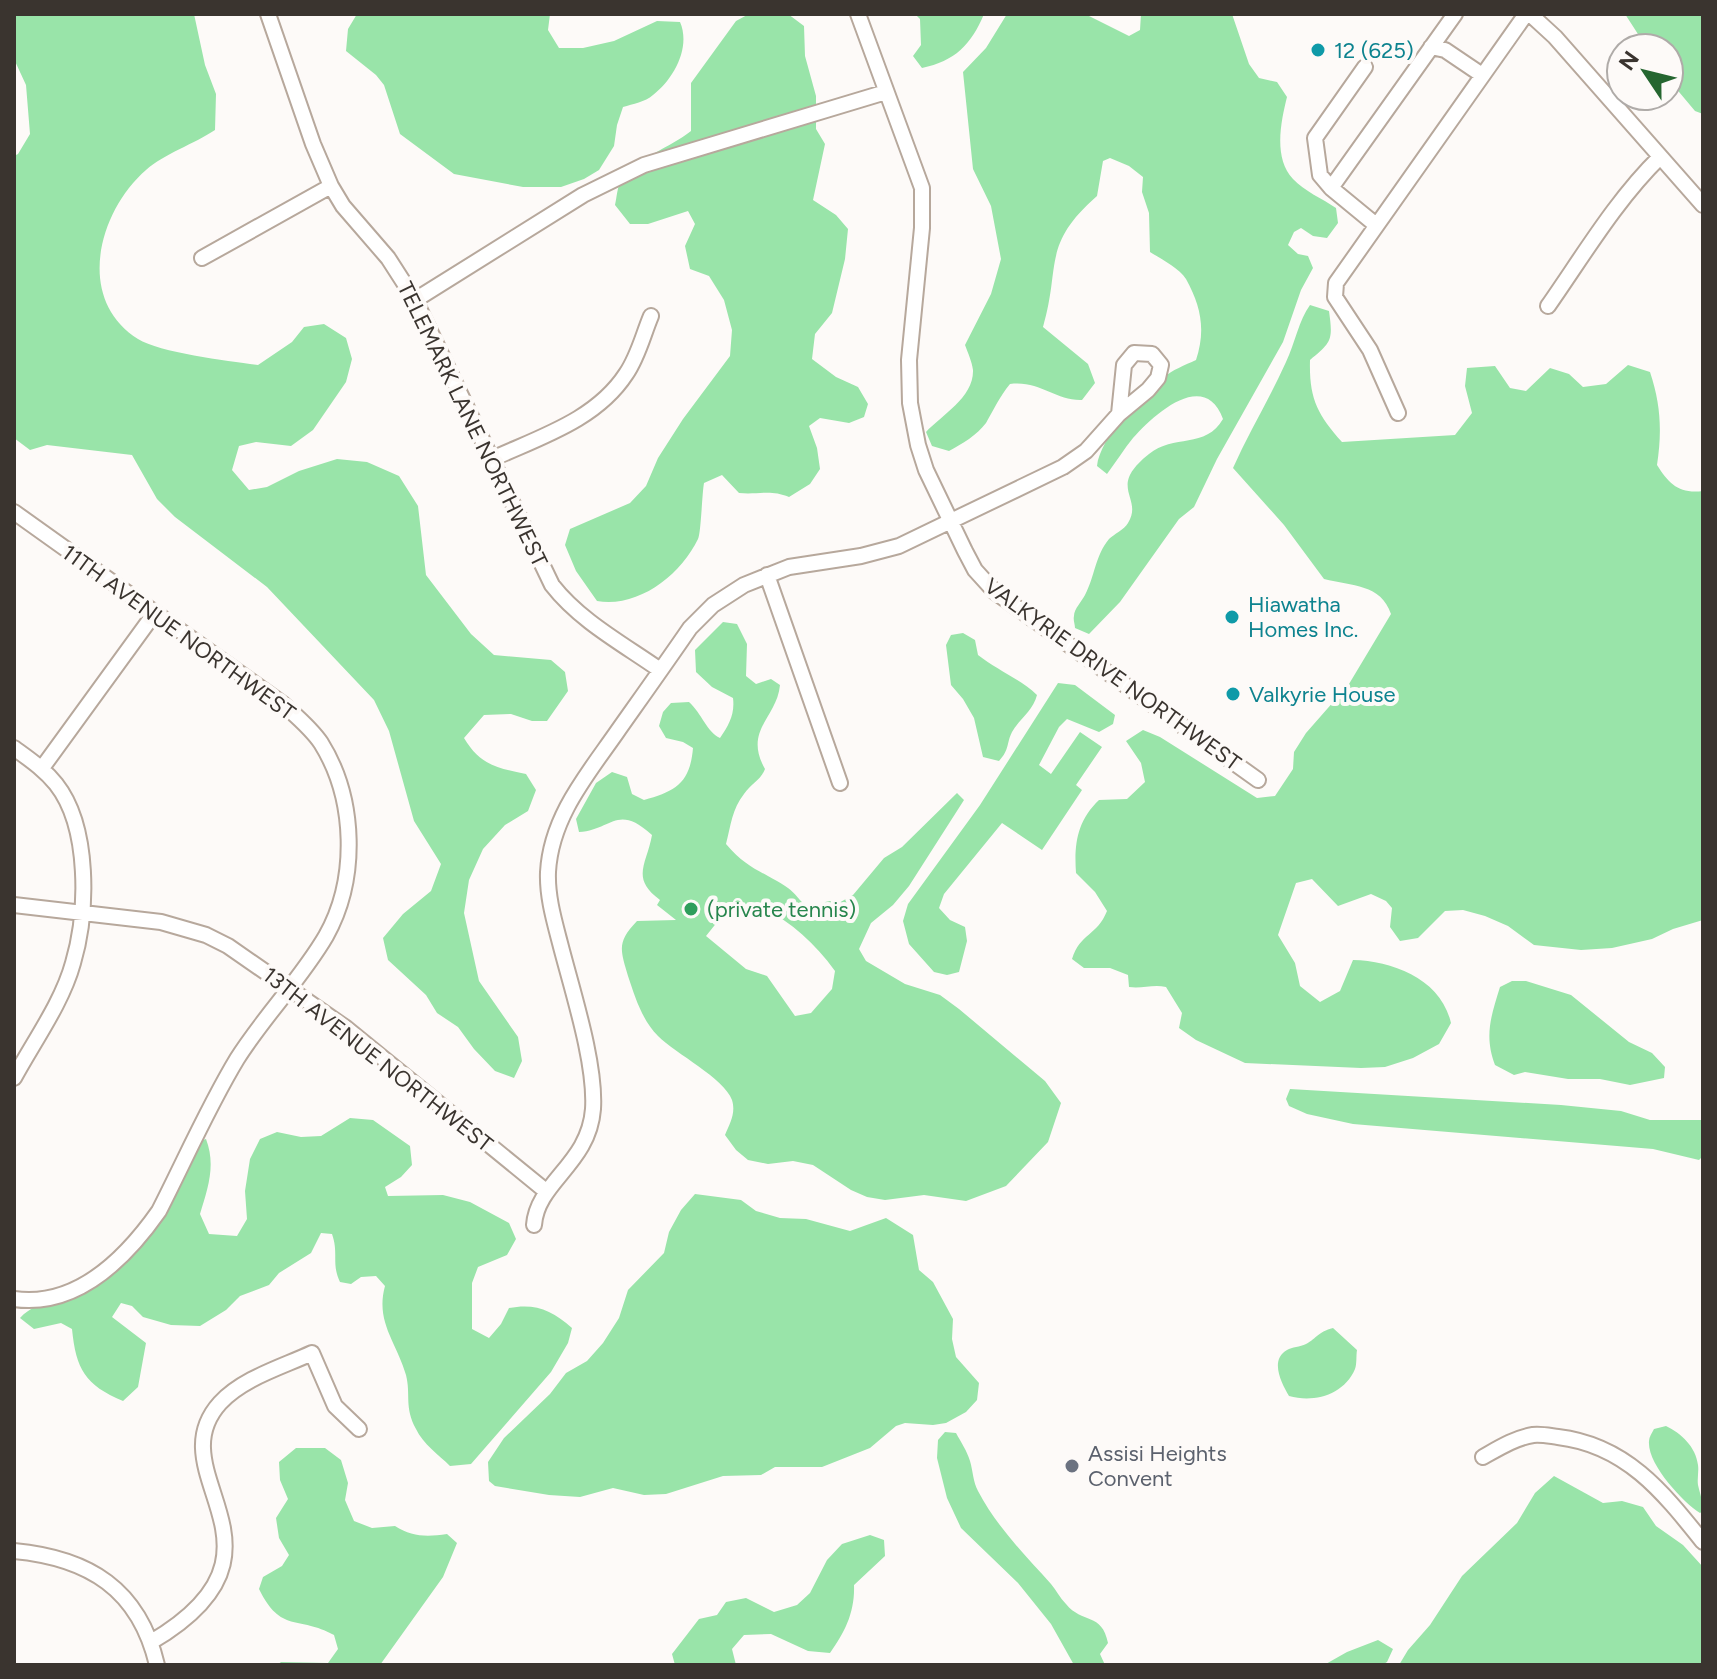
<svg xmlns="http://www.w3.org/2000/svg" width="1717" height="1679" font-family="Figtree,sans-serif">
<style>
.green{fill:#99e4a9;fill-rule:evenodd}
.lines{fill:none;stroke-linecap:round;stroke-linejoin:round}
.minor-casing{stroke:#b7a89c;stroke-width:18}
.minor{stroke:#fff;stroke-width:14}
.culture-dot{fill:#0f9aa8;stroke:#fdfaf8;stroke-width:3}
.leisure-dot{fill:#2e9e5b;stroke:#fdfaf8;stroke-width:3}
.worship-dot{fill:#6b7280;stroke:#fdfaf8;stroke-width:3}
.labels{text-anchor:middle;stroke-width:8;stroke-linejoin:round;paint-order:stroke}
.culture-label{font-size:22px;fill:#0d838f;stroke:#fdfaf8;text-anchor:start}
.street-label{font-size:22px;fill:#3a342f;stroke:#fdfaf8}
.leisure-label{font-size:22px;fill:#27864d;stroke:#fdfaf8;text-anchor:start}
.worship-label{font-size:22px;fill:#5b616d;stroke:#fdfaf8;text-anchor:start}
</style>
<rect width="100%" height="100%" fill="#fdfaf8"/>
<!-- green -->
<path class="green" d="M14,14H194L205,65L216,94L215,130C194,144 164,154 146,170C98,212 75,299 138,339C160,353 230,361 258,365L292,342L304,327L324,324L346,338L352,359L346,382L313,430L291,446L256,442L239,446L232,470L249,490L267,487L299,471L337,459L367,462L399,476L418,506L426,575L471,634L494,655L551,660L565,672L568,691L547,721H532L511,714L484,715L464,738C480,765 497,768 526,774L536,790L528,811L505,825L483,849L469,880L464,913L479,981L518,1037L522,1061L514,1078L495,1071L474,1049L458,1027L437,1013L426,995L388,960L383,938L403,914L431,891L441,864L414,821L389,731L374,700L267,587L175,517L157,499L132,455L47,445L30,450L14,438V156L18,154L30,134L26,85L14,59Z
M357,14H550L548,30L559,48H583L614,41L657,21L680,22C691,47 674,79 653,95C645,102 633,104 623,107L617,125L614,146L599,170L584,179L561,187H523L454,174L400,134L384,85L376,75L346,51L348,29Z
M749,14H788L804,26L805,56L816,96V129L825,144L813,200L836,215L848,229L845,259L832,313L815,334L812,359L836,377L858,387L868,404L864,417L849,423L820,418L809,426L817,448L820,469L810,484L789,497C770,489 759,495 739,493L722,475L704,483C702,494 701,533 698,539C680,576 638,608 597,601L576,571L565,545L570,529L630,503L646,486L658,458L683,419L730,356L732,330L724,300L709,276L690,269L685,246L695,224L688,211L648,224H630L615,205C617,197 617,186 622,179C638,157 670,148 691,131V83L736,21Z
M915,14H984C971,45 955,61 922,68L913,56L921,45L920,19Z
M1007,14H1085L1129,36L1140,30L1141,14H1232L1249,64L1259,78L1277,82L1287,97C1281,121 1273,158 1293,179C1304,191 1323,199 1336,208L1338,223L1327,238L1313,236L1301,228L1294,232L1288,245L1298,254L1308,256L1313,268L1301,290L1283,342L1217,459L1194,507L1179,519L1120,602L1089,634L1075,628C1075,624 1073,620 1074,616C1074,609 1082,601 1085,595C1095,576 1095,556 1109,539C1114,534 1124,530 1128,523C1144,497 1106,488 1149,454C1173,434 1206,449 1223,419C1205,369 1155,413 1133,438C1124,449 1116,462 1107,474L1097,466C1100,438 1140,395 1163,378C1172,370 1185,365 1196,360C1206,330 1201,306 1186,279C1179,268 1161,259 1150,252L1149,213L1142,192L1143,177L1129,166L1110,158L1103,161L1097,196C1041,245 1061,266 1043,327L1088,364L1095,383L1082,400C1056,401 1039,380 1010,384C1000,396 994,409 986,423C977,435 962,444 949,451L932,446L926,432C942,415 974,397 973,370C972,362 968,353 965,345L991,294L1001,259L991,206L973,169L963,72L986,48Z
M1625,14H1703V114L1695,111L1669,80V48H1647Z
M1310,305L1329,311C1333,340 1332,342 1310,360C1309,398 1317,414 1342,442L1455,435L1472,413L1465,386L1467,368L1495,366L1510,388L1526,391L1550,368L1569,374L1583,387L1606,384L1628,365L1650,372C1661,405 1662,432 1657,465C1669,484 1679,494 1703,491V920L1673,929L1652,939L1612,948L1581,950L1534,945L1508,926L1485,916L1463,910L1445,911L1418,938L1400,941L1390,927L1392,908L1386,901L1371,894L1338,906L1312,879L1296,883L1278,935L1295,963L1300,986L1320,1002L1340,991L1353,960C1393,961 1441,979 1451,1023L1439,1044L1413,1058L1385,1067L1361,1068L1245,1063L1196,1040L1179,1028L1182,1013L1166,987C1153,984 1142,989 1129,987L1128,975L1110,968H1084L1072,959C1080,933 1097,936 1107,911L1095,892L1076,873C1074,844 1077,821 1099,800L1127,799L1145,782L1141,763L1126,741L1143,730L1160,737L1257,798L1275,796L1293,769L1294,752L1306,733L1349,684L1391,614C1381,584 1352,586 1324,579L1284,525L1233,468C1249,432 1270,398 1286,362C1295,343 1299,320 1310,305Z
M723,622L737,624L747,644L746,676L756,684L771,679L780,685C777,718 743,730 765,769C761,780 751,784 744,794C732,809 731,825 726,844C748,870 763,871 788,888C795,893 800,901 806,906L830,901L837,904L853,895L884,858L902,847L957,793L964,800L909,886L893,905L871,923L859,949L866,961L905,984L940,995L959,1009L1045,1081L1061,1103L1048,1142L1006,1186L966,1201L924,1195L885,1200L867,1197L851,1190L813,1165L793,1161L768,1164L748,1160L736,1150L725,1135C730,1123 736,1113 732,1100C724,1078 676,1054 658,1036C642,1020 635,997 628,976C620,949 617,942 637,921L676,920L657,905L660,900C630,878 647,864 652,835C617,803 612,830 579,832L576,819L596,783L612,772L627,777L632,794L644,800C676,791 690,783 693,748L683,742L666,738L659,726L663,712L671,703L689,702C702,714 707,732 720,738C729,725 735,714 733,698L712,687L696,672L695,650ZM758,905C790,921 814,942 835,971L832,989L811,1013L795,1016L767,976L746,969L706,936L722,916L730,918Z
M963,633L975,640L978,655C997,670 1020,679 1037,695C1033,711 1020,718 1012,732C1006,744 1010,749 999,761L983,757L974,718L963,699L951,685L946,645L951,635Z
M1058,683L1075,685L1115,715L1113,724L1099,732L1067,719L1059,727L1039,765L1051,774L1080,732L1102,747L1076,785L1082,790L1042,850L1002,823L944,894L939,908L950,920L965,927L967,941L959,972L947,975L934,972L909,944L903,921L908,904L980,805Z
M1512,981H1526L1571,995L1629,1042L1652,1053L1665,1067L1664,1078L1630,1085L1600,1079H1568L1525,1072L1514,1075L1495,1065C1484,1036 1491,1016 1500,987Z
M1290,1089L1561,1105L1621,1111L1650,1120H1703V1156L1699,1160L1653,1149L1353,1124L1307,1114L1289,1106L1286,1099Z
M350,1118L373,1120L410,1146L412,1165L401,1177L385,1187L388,1196L443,1195L470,1202L509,1223L516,1239L507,1255L478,1267L472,1283V1329L489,1338L501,1324L509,1308C535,1303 552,1310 572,1328L568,1343L551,1372L471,1464L450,1466C439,1455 423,1444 416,1429C404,1407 411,1395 406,1375C397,1343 375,1322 385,1286L376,1276L361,1277L351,1284L340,1282C331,1263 339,1254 332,1234L321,1233L311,1253L279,1273L269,1285L240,1296L226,1310L200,1326L171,1325L143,1317L132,1306L121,1303L112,1317L146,1343L138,1387L123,1401C85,1385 76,1369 72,1329L61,1323L34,1329L20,1318C38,1298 88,1289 115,1273C127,1265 180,1164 191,1144L206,1139C216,1165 208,1188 200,1214L209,1234L237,1236L247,1219L245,1191L250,1159L260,1139L277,1132L301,1137L321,1136Z
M695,1194L741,1200L756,1211L780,1218L806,1219L850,1231L886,1218L913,1235L919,1270L933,1282L953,1319L952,1339L956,1357L979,1383L977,1400L966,1412L946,1423L933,1425L905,1423L896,1426L870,1448L822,1467H775L761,1475L723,1476L666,1494L644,1495L613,1488L580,1497L549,1495L495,1486L489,1481L488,1462L504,1438L550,1394L566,1373L587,1361L603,1343L619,1318L628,1290L664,1253L669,1232L681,1210Z
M1333,1328L1357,1350C1356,1356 1357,1364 1355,1369C1344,1395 1314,1403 1289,1396C1282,1384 1269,1360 1287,1350C1292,1347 1300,1347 1306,1344C1317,1338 1318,1332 1333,1328Z
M1666,1426C1681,1433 1696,1447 1698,1465C1699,1472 1697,1478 1698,1485C1700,1494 1703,1501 1703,1511L1700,1513C1683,1502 1647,1464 1649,1441C1649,1437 1652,1433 1654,1429Z
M945,1432L956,1433C961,1442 967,1451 970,1461C973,1471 973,1482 978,1491C997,1527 1024,1554 1051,1584C1056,1590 1060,1598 1066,1604C1082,1624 1102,1612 1108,1643L1100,1654L1105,1665H1074L1051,1624L1018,1583L961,1528L947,1498L937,1458L938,1440Z
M296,1448H325L341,1460L348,1483L345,1500L354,1521L372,1528L395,1526C412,1537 427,1537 447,1534L457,1543L443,1577L380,1665H277L281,1662L328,1663L338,1649L334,1635C298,1615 281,1634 259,1589L263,1577L282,1566L289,1555L279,1538L276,1518L288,1499L280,1480L279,1462Z
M1554,1476L1603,1503L1622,1501L1643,1507L1656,1526L1683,1545L1703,1567V1665H1399L1408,1650L1430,1625L1462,1576L1517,1523L1535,1493Z
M870,1535L884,1540L885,1556L854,1585C855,1612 845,1632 830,1653L808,1651L771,1634L744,1635L732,1649L736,1665H675L672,1654L699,1619L717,1615L726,1602L746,1598L774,1612L797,1605L810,1593L827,1560L842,1544Z
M1378,1640L1393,1649L1387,1662L1382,1665H1324L1347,1652Z"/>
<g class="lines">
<defs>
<path id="minor" d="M268,14L313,144L331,186L343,206L388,258L415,300L552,585C580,621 623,644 660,670
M858,14L922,188V228L909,360L910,403L918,445L926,470L965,551L975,570L995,592L1258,780
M1530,14L1555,37L1703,205
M1431,47L1445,50L1482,75
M1365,67L1315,138L1320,175L1331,188L1376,225
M1331,188L1455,14
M202,258L331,186
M415,300L583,195L644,165L886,92
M1548,306C1583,256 1616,200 1660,157
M1398,413L1370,350L1335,297L1336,283L1526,14
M492,459C540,437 596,420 626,374C638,357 643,335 651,316
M14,512L283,704C296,716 311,728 321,743C356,799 358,879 326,936C301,979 264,1016 237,1059C208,1107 185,1160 159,1211C126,1258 77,1308 14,1299
M767,575L840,783
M14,748C29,759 44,769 56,784C90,827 88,912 73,963C62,1003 34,1041 14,1078
M42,768L154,614
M14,905L161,922L206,935L228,946L346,1028L547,1192
M534,1225C537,1182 589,1164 593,1109C596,1063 572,990 560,943C554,920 547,896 548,872C551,817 587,775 617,732C641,698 666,663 690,628L713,605L744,585L789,567L861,556L899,546L1063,467L1086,451L1119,414L1148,390L1158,378L1161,365L1152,354L1134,353L1124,365L1119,414
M1483,1457C1499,1448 1515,1438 1533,1435C1541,1434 1550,1436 1558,1437C1626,1445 1663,1492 1703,1542
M14,1551C89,1558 139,1589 157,1665
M151,1642C308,1550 155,1475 220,1403C243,1378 282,1367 312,1353L335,1406L359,1429"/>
</defs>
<!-- minor casing -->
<use href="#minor" class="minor-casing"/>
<!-- minor -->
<use href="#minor" class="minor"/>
</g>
<!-- markers -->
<g class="culture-dot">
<circle cx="1318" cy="50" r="8"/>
<circle cx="1232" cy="617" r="8"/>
<circle cx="1233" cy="694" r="8"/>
</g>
<circle class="leisure-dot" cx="691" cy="909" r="8"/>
<circle class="worship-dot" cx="1072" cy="1466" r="8"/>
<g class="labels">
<!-- culture labels -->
<g class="culture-label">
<text x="1334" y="58">12 (625)</text>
<text x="1248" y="612">Hiawatha<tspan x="1248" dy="25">Homes Inc.</tspan></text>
<text x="1249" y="702">Valkyrie House</text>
</g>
<!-- street labels -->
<g class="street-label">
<text transform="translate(473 424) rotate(64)" y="8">TELEMARK LANE NORTHWEST</text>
<text transform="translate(179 632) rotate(36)" y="8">11TH AVENUE NORTHWEST</text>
<text transform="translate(1113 674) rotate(36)" y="8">VALKYRIE DRIVE NORTHWEST</text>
<text transform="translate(378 1059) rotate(38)" y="8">13TH AVENUE NORTHWEST</text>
</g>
<!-- leisure labels -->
<g class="leisure-label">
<text x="707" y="917">(private tennis)</text>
</g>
<!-- worship labels -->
<g class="worship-label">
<text x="1088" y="1461">Assisi Heights<tspan x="1088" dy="25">Convent</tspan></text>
</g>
</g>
<!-- border -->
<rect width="1717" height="1679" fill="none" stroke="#3a342f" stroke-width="32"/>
<!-- north arrow -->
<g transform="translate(1645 72) rotate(305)"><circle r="38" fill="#fdfaf8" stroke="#afaba8" stroke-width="2"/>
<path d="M0-6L14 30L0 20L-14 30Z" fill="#256630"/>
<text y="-12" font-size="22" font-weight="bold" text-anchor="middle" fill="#3a342f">N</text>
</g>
</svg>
